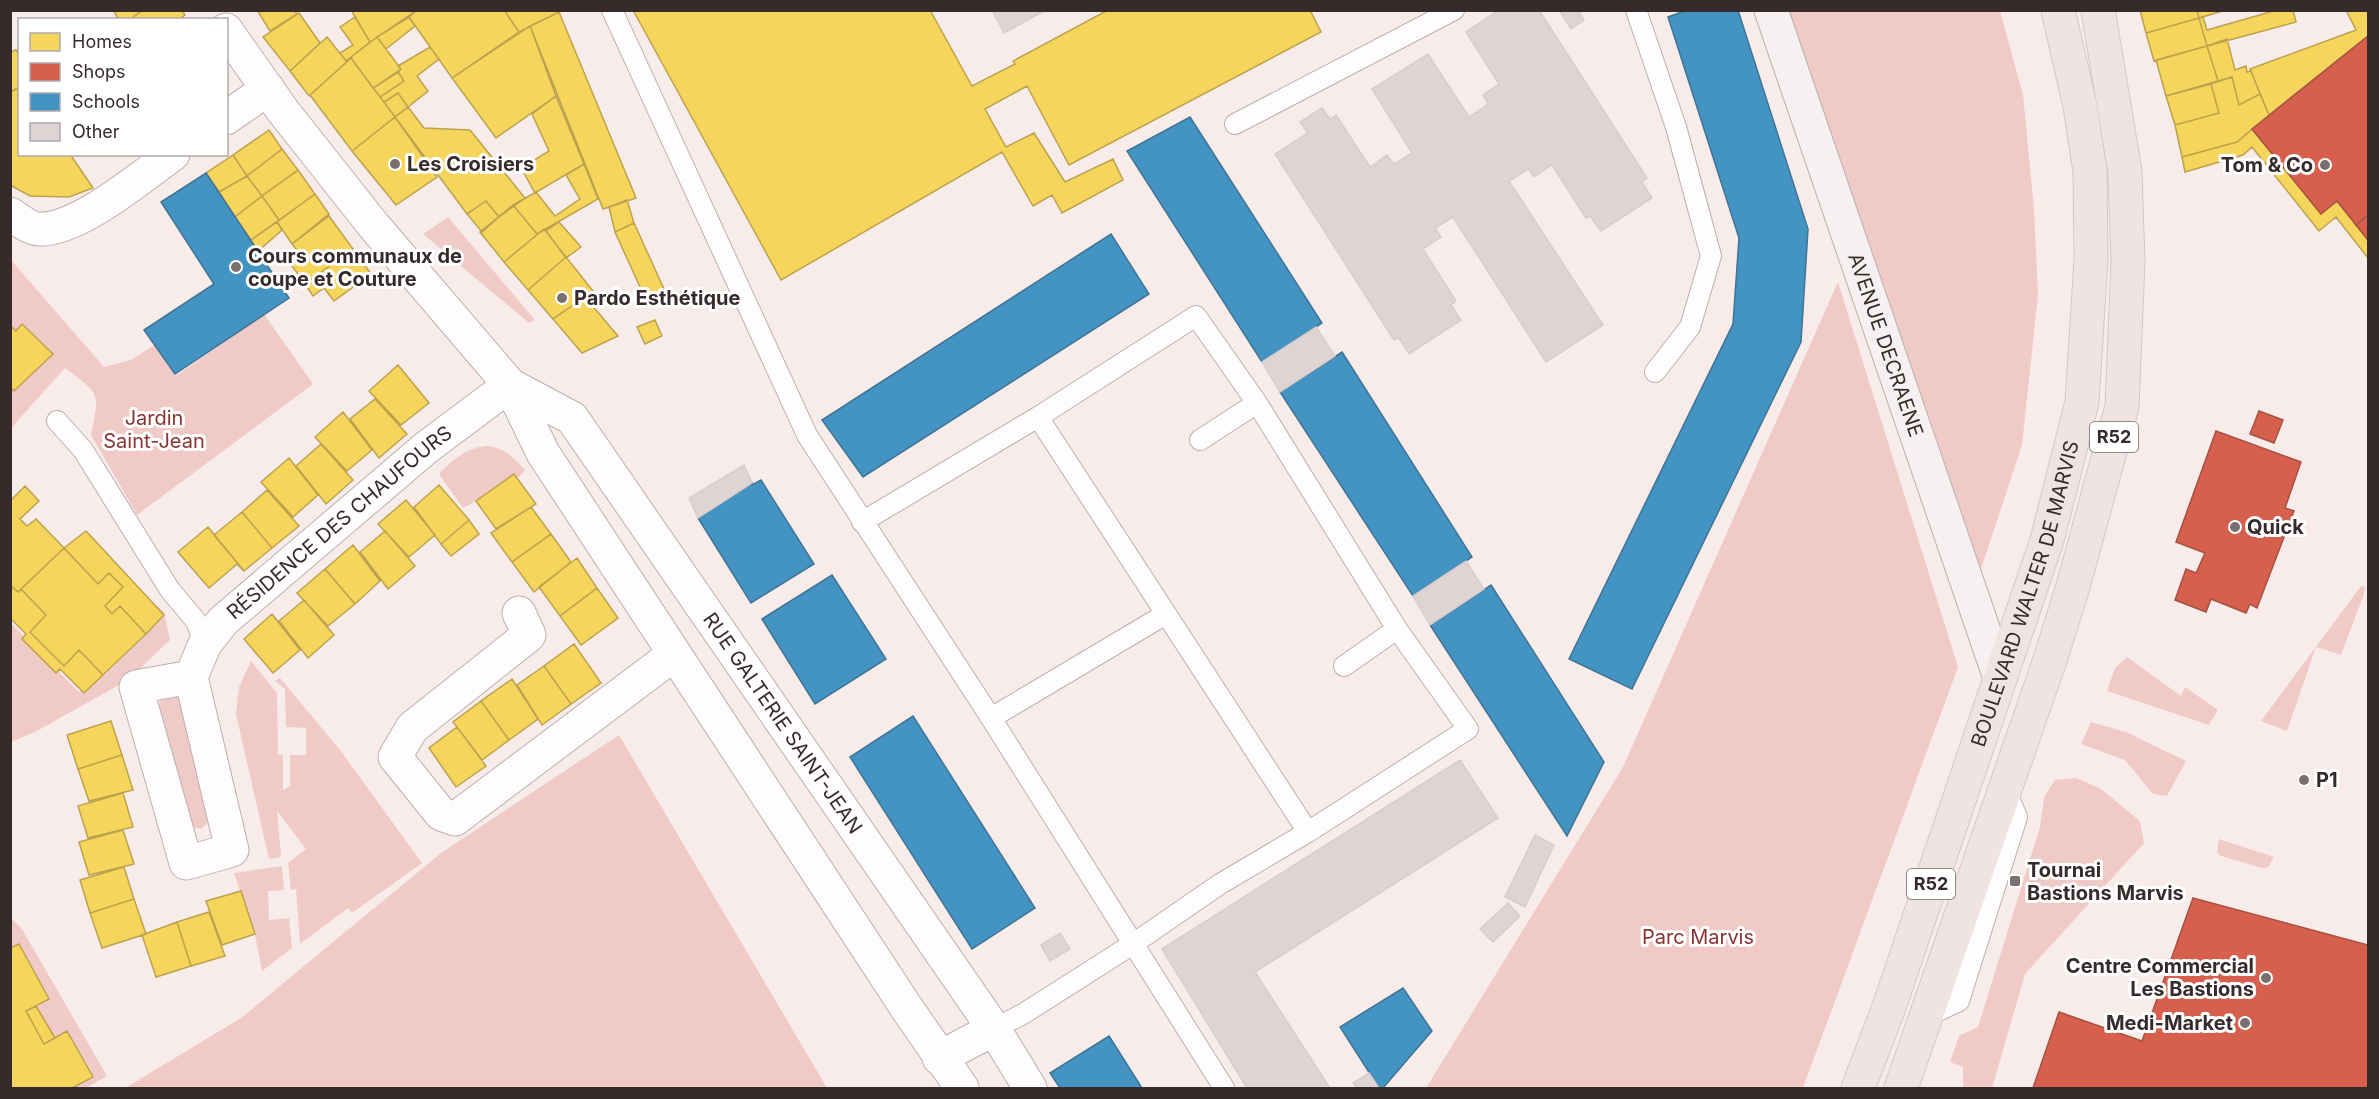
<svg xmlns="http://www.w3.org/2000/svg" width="2379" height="1099" font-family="Inter,sans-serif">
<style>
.green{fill:#f0cac6}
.homes{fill:#f6d55c;stroke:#bca24d;stroke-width:1.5}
.shops{fill:#d6604d;stroke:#a65042;stroke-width:1.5}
.schools{fill:#4393c3;stroke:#3f7495;stroke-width:1.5}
.building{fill:#ded4d3;stroke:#d8cdcc;stroke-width:1.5}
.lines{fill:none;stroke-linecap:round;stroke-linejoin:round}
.lane-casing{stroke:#bab0ae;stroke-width:22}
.street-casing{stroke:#bab0ae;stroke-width:35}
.secondary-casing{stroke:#bab0ae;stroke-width:35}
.primary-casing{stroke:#d0c9c9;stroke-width:35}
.lane{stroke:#fefcfc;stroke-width:20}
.street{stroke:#fefcfc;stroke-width:33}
.secondary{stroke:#f6f0f0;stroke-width:33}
.primary{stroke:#f0e4e3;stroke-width:33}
.poi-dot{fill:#7a6f6e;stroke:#fff;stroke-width:2}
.labels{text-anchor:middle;stroke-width:6;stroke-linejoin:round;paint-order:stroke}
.shield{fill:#fff;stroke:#726b6a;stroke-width:1.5}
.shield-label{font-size:18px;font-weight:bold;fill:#362b2a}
.poi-label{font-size:20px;font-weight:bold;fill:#362b2a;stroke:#fff;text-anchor:start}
.street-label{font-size:20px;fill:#362b2a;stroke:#fff}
.park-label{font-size:20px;fill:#883532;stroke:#fff}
</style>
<rect width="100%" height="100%" fill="#f8eceb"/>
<!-- green -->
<path class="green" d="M1787,11H2000L2023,95L2034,209L2038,295L2022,445L1979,575Z
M448,217L535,320L529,323L423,234Z
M10,259L104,367L131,360L154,345L176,376L264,314L313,384L137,515L91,435C100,391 100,395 65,368L11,428Z
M1838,282L1958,667L1803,1088H1426L1623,767Z
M485,446C504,447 512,456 525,470L519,477L514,475L476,501L463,508L439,474C452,460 467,448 485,446Z
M2361,586L2365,587L2364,594L2341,655L2316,647L2287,731L2261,721Z
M139,591L164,612L170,640L128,680L35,732L11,742L10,622L79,692L104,676L145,636L119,609Z
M2127,657L2181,696L2185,687L2218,710L2209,725L2107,691L2115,668Z
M251,661L277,693L278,755H283V790L290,786V755H306V728L286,727L285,689L275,681L280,678L340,750L422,863L352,913L348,908L300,944L296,889L291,890L288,863L306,849L277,811L281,857L269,859L236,714L239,687Z
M177,695L183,701L208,817V822L201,829L195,828L190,824L158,706L163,696Z
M2091,722L2126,732L2186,761L2167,796L2153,794L2125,760L2081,744Z
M619,735L827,1088H125L241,1018L441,853Z
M2076,778L2101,789L2140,821L2144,843L2025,974L1992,1088H1963V1067L1950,1062L1959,1036L1978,1027L2040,827L2044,797L2055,780Z
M2219,839L2274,857L2268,867L2262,868L2221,856L2217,853Z
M282,866L284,890L268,891L269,920L289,918L292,948L262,971L255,935L234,873Z
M10,917L22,929L107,1076L86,1088H11Z"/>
<!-- homes -->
<path class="homes" d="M113,10H143L129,20H119Z
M143,10H182L185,15L178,20H129Z
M257,10H294L297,14L270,31Z
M351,10H417L370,42Z
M417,10H504L519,32L452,78L409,17Z
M504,10H558L559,12L519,32Z
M633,10H930L972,86L1015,64L1013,61L1108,10H1310L1321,32L1069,165L1027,86L985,109L1006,147L1034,133L1065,182L1113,159L1123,180L1062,213L1052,195L1033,206L1002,152L781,280Z
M2140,10H2197L2199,18L2146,33Z
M2197,10H2226L2199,18Z
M2277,10H2293L2296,22L2207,46L2199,18L2203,17L2207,30Z
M2346,10H2368V36L2269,115L2250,69L2356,30Z
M559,12L636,198L603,209L530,26Z
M299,13L320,43L290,71L263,37Z
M355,17L370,42L346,61L340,53L353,45L340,27Z
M409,17L415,26L386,49L377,37Z
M2199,18L2207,46L2154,61L2146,33Z
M530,26L556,96L496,138L452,78Z
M327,37L347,62L309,96L290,71Z
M377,37L401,69L373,88L351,58L346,61Z
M2227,39L2235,70L2246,66L2247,72L2251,71L2260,94L2239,105L2232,77L2218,81L2207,46Z
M2207,46L2218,81L2166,96L2156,60Z
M430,47L439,59L417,76L428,91L408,107L398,93L384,102L380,97L404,81L398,72L401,69L398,66Z
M16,50L20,57V87L10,92V52Z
M351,58L395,117L352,151L310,95Z
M398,72L404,81L380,97L373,88Z
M2232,77L2239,105L2260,94L2269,115L2237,142L2182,157L2175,125L2219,113L2211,84Z
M2211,84L2219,113L2175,125L2166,96Z
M20,87V154H70L93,188L69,197L30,196L10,185V92Z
M398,93L408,107L395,117L384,102Z
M556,96L584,164L535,193L524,173L534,168L531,162L549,151L532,114Z
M408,107L424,128L470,130L525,198L499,217L486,201L467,214L395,117Z
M395,117L437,177L396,205L352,151Z
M2252,129L2321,214L2337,201L2368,240V258L2336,217L2319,231L2252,147L2243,155L2185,172L2182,157L2237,142Z
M269,130L282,149L247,176L233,155Z
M282,149L298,170L262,196L247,176Z
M233,155L247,176L219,192L206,173Z
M584,164L598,199L537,234L513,205L536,192L555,216L580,199L566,175Z
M298,170L315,194L279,220L262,196Z
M247,176L262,196L235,217L219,192Z
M315,194L329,214L292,244L277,222Z
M262,196L279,220L251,240L235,217Z
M627,200L634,223L615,232L609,207Z
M486,201L499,217L482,232L467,214Z
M513,205L537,234L544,229L504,262L480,232Z
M329,216L353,249L305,284L290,263L300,254L292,244Z
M277,222L282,230L258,251L251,240Z
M559,222L581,247L566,258L546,231Z
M634,223L664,289L645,298L615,232Z
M544,229L566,257L528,290L504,262Z
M353,249L371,274L334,301L324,288L313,296L305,284Z
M566,257L593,291L553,319L528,290Z
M585,297L618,336L582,353L553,319Z
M655,320L662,336L645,344L637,327Z
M22,324L53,354L14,391L10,387V325L16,331Z
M398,365L429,403L401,425L369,391Z
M375,399L407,434L379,458L350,419Z
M343,412L372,450L347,471L315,437Z
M321,444L353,480L326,504L296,466Z
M289,458L318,495L293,517L261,482Z
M514,474L536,504L496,529L476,501Z
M439,485L469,520L441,544L414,507Z
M25,486L39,501L20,519L27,526L36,519L64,548L18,592L10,585V501Z
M267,490L299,526L272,548L242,512Z
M406,500L435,535L409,557L378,524Z
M531,507L551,534L512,562L491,533Z
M242,512L272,548L244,571L214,535Z
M469,520L479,534L451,556L441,544Z
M208,527L244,571L237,564L209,588L178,552Z
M86,531L164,615L146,634L120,606L112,614L105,606L123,587L109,573L98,584L64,548Z
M385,531L415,566L388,589L360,552Z
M551,534L571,562L534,592L512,562Z
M353,545L380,581L355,604L325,569Z
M64,548L98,584L109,573L123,587L105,606L112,614L120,606L146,634L103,675L79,650L64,666L30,632L46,615L21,589Z
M577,558L597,588L560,616L539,587Z
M325,569L355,604L328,626L297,593Z
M10,585L18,592L21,589L46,615L30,632L64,666L79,650L103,675L84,693L60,669L56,673L22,639L26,634L10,618Z
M597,588L618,618L581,645L560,616Z
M304,600L334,635L308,658L279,621Z
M272,614L300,650L273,673L244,639Z
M574,644L601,683L571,704L544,666Z
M544,666L571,704L542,725L517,685Z
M512,679L538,719L509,740L481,701Z
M481,701L509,740L482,760L453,722Z
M111,721L122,755L78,769L67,735Z
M457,727L486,766L456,787L429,748Z
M122,755L133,790L89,801L78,769Z
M123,793L133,827L88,838L78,806Z
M123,830L134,864L89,875L79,842Z
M124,867L134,899L90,913L80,880Z
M241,891L255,934L222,945L206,901Z
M134,899L146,934L102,948L90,913Z
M209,912L225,956L191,966L177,922Z
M177,922L191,966L156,977L142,935Z
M19,944L49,999L26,1011L44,1044L67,1031L93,1077L72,1088H10V948Z
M36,1006L55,1038L44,1044L26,1011Z"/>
<!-- shops -->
<path class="shops" d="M2368,36V215L2356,225L2337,201L2321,214L2252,129Z
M2368,215V240L2356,225Z
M2259,411L2283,420L2274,443L2250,434Z
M2216,431L2301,462L2285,508L2294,511L2257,608L2250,604L2246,613L2211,599L2206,612L2175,600L2186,569L2196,573L2205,553L2176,542Z
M2193,898L2368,945V1088H2033L2059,1012L2142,1041Z"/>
<!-- schools -->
<path class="schools" d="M1687,10H1738L1808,229L1801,342L1632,689L1569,659L1733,324L1739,238L1668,17Z
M1190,117L1322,323L1262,362L1127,151Z
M206,173L289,298L175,374L144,330L214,284L161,202Z
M1111,234L1149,294L863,477L822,420Z
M1342,352L1472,557L1413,596L1280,392Z
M761,480L814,564L751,603L698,518L752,483V485Z
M832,575L886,659L815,704L762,619Z
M1491,585L1604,762L1567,836L1430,625Z
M913,716L1035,908L972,949L850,757Z
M1403,988L1432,1031L1383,1088H1379L1340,1027Z
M1109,1036L1142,1088H1060L1050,1073Z"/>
<!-- building -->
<path class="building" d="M992,10H1046L1004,33Z
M1539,10L1647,178L1642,182L1652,198L1601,231L1590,216L1586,218L1552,165L1534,177L1528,169L1509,181L1603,325L1546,362L1453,217L1435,228L1441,237L1423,249L1456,301L1451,305L1461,320L1409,354L1399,338L1394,340L1275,154L1308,133L1300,122L1322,108L1330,119L1336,115L1370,167L1387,155L1394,164L1412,153L1372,89L1428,54L1469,117L1488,104L1483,95L1499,84L1466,32L1499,10Z
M1559,10H1578L1584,20L1571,29Z
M1316,327L1335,356L1280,392L1262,362Z
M744,465L752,483L698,518L689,498Z
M1466,561L1484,589L1430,625L1413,596Z
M1460,760L1498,818L1255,972L1330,1088H1247L1162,949Z
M1535,835L1554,845L1525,907L1505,897Z
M1508,903L1520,916L1493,942L1480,929Z
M1060,933L1070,949L1050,961L1041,945Z
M1369,1073L1379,1088H1357L1353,1083Z"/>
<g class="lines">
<defs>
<path id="lane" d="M612,10L807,435L991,718L1224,1088
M1636,10L1676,127L1711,256L1690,327L1655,372
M1235,124L1454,10
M1038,417L1308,832
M57,421L83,450L170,590L196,621L205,644
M1200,440L1257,403
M862,522L1038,417L1196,316L1257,403L1397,629L1468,729L1308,832L1220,884L1133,944L1023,1014L994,1029
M1344,666L1397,629
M991,718L1166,614
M1927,1016L1959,1001L2017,817L2004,787"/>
<g id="street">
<path d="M226,30L283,111L374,226L510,385L543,453L906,1007L962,1088"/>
<path d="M226,118L268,89"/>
<path d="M10,214C18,219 30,229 39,229C77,231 141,177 173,154"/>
<path id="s1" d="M510,385L572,418L994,1029L1030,1088"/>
<path d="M519,613L529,635L412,728L395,757L441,814L455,819L673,655"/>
<path id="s2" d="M191,677L136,687L186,863L232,850L191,677L205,644L223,621L427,447L510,385"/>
<path d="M939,1058L994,1029"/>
</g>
<g id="secondary">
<path id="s3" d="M1771,10L2000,678"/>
</g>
<g id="primary">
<path id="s4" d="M1858,1088L1888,1010L2047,540L2082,402L2091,259L2090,171L2080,106L2058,10"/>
<path d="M1901,1088L2050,660L2074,583L2122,407L2128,261L2125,172L2098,10"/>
</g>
</defs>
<!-- lane casing -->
<use href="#lane" class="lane-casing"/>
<!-- street casing -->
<use href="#street" class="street-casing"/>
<!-- secondary casing -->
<use href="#secondary" class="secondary-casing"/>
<!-- primary casing -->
<use href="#primary" class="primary-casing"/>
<!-- lane -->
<use href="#lane" class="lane"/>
<!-- street -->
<use href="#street" class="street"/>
<!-- secondary -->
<use href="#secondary" class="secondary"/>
<!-- primary -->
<use href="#primary" class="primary"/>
</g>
<!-- markers -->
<g class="poi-dot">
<circle cx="395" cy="164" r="6"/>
<circle cx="2325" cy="165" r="6"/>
<circle cx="236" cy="267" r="6"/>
<circle cx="562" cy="298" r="6"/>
<circle cx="2235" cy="527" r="6"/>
<circle cx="2304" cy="780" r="6"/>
<rect x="2009" y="875" width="12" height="12" rx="3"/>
<circle cx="2266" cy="978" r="6"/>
<circle cx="2245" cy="1023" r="6"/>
</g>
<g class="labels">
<!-- shield labels -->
<g class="shield">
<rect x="2090" y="422" width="48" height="30" rx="4.5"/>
<rect x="1907" y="869" width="48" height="30" rx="4.5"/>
</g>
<g class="shield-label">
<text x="2114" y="443">R52</text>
<text x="1931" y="890">R52</text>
</g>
<!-- poi labels -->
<g class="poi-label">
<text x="407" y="171">Les Croisiers</text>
<text x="2313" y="172" text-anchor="end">Tom &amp; Co</text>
<text x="248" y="263">Cours communaux de<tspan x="248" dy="23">coupe et Couture</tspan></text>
<text x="574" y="305">Pardo Esthétique</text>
<text x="2247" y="534">Quick</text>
<text x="2316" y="787">P1</text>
<text x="2027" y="877">Tournai<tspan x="2027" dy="23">Bastions Marvis</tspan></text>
<text x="2254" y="973" text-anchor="end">Centre Commercial<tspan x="2254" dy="23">Les Bastions</tspan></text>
<text x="2233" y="1030" text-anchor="end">Medi-Market</text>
</g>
<!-- street labels -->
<g class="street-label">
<text dy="7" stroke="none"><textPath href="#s3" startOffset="354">AVENUE DECRAENE</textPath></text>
<text dy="7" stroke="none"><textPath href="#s2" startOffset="682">RÉSIDENCE DES CHAUFOURS</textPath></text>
<text dy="7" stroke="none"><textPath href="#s4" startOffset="522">BOULEVARD WALTER DE MARVIS</textPath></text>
<text dy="7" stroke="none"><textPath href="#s1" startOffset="441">RUE GALTERIE SAINT-JEAN</textPath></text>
</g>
<!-- park labels -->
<g class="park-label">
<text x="154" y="425">Jardin<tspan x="154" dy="23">Saint-Jean</tspan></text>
<text x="1698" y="944">Parc Marvis</text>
</g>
</g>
<!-- border -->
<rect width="2379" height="1099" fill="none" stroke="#362b2a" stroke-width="24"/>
<!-- legend -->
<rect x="18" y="18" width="210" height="138" fill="#ffffff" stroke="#afaaaa" stroke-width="1.5"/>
<rect x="30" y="33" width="30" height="18" fill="#f6d55c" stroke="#afaaaa" stroke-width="1.5"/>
<text x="72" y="48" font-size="18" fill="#362b2a">Homes</text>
<rect x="30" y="63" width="30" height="18" fill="#d6604d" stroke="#afaaaa" stroke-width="1.5"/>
<text x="72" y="78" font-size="18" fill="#362b2a">Shops</text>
<rect x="30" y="93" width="30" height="18" fill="#4393c3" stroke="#afaaaa" stroke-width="1.5"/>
<text x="72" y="108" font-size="18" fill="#362b2a">Schools</text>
<rect x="30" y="123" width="30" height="18" fill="#ded4d3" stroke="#afaaaa" stroke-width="1.5"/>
<text x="72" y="138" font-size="18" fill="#362b2a">Other</text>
</svg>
